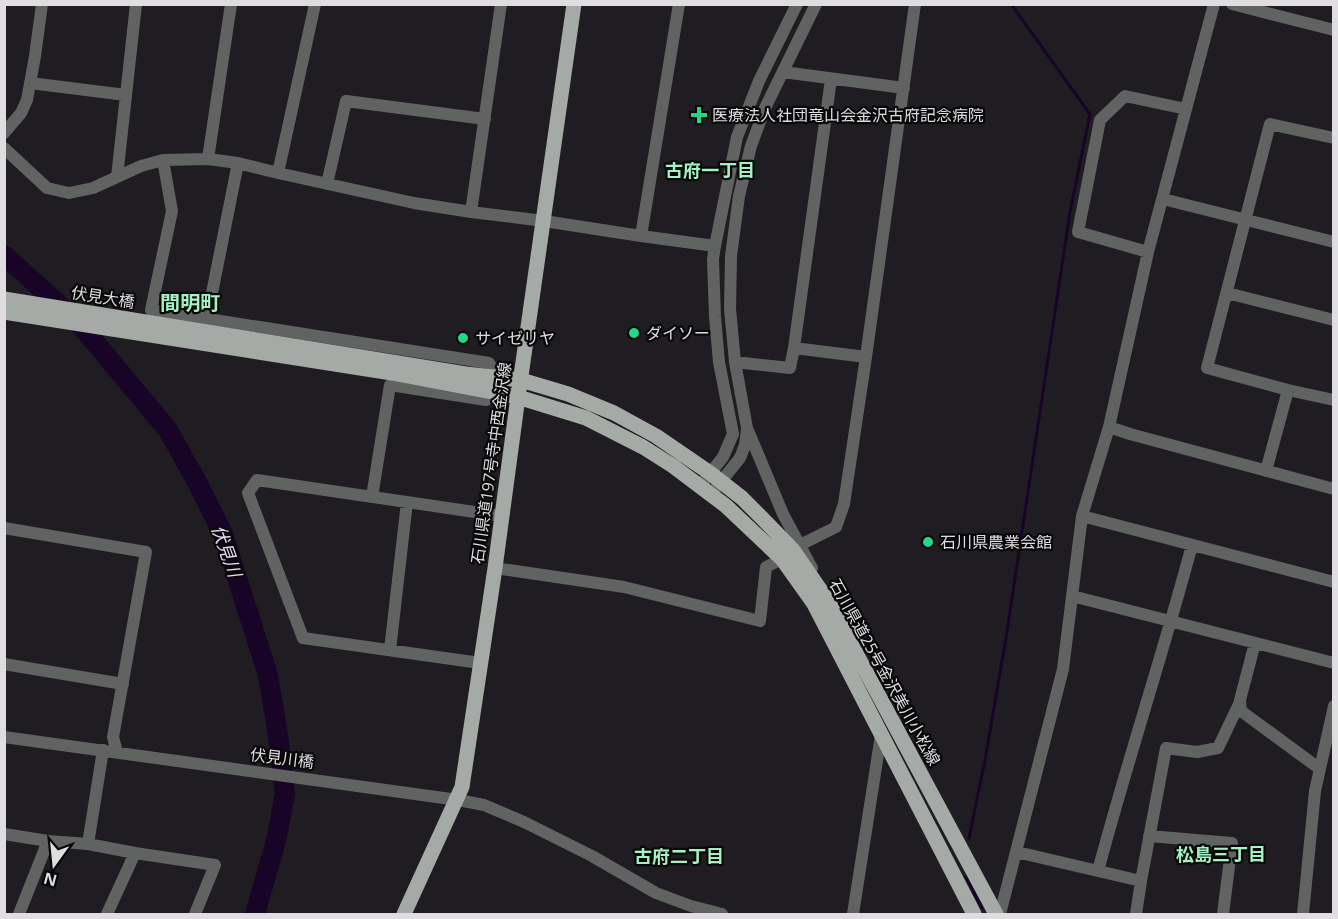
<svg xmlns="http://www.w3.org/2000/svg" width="1338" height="919" font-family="'Open Sans','Noto Sans JP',sans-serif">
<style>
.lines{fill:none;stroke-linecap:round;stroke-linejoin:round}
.stream{stroke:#170426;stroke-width:3}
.river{stroke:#170426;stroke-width:20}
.minor{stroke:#616362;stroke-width:12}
.major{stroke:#a5aaa6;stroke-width:15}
.poi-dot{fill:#21d887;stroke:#080809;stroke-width:2}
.labels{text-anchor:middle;stroke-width:4.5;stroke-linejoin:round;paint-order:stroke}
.poi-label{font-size:16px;fill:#dfdde0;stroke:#080809;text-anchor:start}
.street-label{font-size:16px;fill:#dfdde0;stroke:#080809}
.neighbourhood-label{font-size:18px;font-weight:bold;fill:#a4f1c2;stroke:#080809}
.water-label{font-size:18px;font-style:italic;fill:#e7daf5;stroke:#080809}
.quarter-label{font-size:20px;font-weight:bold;fill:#a4f1c2;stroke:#080809}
</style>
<rect width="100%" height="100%" fill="#1f1d21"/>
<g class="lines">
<!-- stream -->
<path class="stream" d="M969,838L985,760L1006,638L1070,212L1090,114L1011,4
M966,877L982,908"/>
<!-- river -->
<path class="river" d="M4,255L78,322L168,430L197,482L223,534L268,675L278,735L285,794L276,841L255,914"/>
<!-- minor -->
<path class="minor" d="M679,4L641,236L715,246
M1214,4L1148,252L1109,427L1130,434L1334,489
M1232,4L1334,30
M783,72L904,88
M831,79L794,348L866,357
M30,83L126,95
M4,133L21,113L27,100L35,56L42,4
M4,148L47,188L69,193L93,188L141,166L163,160L208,159L238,163L278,173L315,4
M208,159L231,4
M163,160L172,211L151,310L489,363L498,377
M278,173L414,203L471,212L544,221L641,236
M117,177L136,4
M327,184L346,101L485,119
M1163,199L1334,242
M471,212L501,4
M1148,252L1078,232L1100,120L1125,96L1186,109
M1227,293L1334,320
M207,318L238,163
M735,362L790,368L794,348
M1288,390L1334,400
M1109,427L1082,516L1334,582
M1266,471L1288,390L1207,368L1270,124L1334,138
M701,485L723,457L733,434L719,362L715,317L713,259L715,246L737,137L759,81L797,4
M711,494L740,458L745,445L747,429
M372,497L390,385L486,400L495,392
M4,528L146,552L113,737L117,752
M495,568L624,587L760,621L766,567L782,559L800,545L836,527L844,504L866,357L915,4
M812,568L783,514L747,428L735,362L730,309L731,256L739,196L751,146L765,108L816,4
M1072,596L1334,663
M1255,643L1240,700L1241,711L1320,769
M390,650L407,502
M480,663L303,638L248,493L257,480L502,516
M4,664L123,684
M4,737L458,800L484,805L524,822L592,856L656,893L691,906L722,914
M4,834L48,841L88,844L135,853L215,865L195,914
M1149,836L1232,843L1223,914
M88,844L103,750
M1017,852L1141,881L1136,914
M1098,871C1127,762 1163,654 1192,545
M1141,881L1166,748L1197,752L1218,748L1240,702
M19,914L48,841
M107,914L135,853
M853,914L881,735
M1000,914L1063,669L1082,516
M1303,914L1315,791L1334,706"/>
<!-- major -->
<path class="major" d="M4,299L466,374L521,380L568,394L614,413L656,436L710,473L742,498L761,517L793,550L828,601L996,914
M4,312L392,373L518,397L586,418L643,447L673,466L726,506L782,559L814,604L974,914
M404,914L462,787L495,568L518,397L574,4"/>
</g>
<!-- markers -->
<g class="poi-dot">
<path d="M696 106h6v6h6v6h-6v6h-6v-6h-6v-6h6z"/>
<circle cx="634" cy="333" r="6"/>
<circle cx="463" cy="338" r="6"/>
<circle cx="928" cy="542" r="6"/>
</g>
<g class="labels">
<!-- poi labels -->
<g class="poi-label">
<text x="712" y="121">医療法人社団竜山会金沢古府記念病院</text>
<text x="646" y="339">ダイソー</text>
<text x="475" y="344">サイゼリヤ</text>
<text x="940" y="548">石川県農業会館</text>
</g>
<!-- street labels -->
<g class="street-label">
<text transform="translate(103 297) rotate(9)" y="6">伏見大橋</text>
<text transform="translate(491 463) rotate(-82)" y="6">石川県道197号寺中西金沢線</text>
<text transform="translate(885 672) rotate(61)" y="6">石川県道25号金沢美川小松線</text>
<text transform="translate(282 758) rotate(7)" y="6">伏見川橋</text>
</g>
<!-- neighbourhood labels -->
<g class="neighbourhood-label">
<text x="710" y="177">古府一丁目</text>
<text x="1221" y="861">松島三丁目</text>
<text x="679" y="863">古府二丁目</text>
</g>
<!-- water labels -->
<g class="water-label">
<text transform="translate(226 551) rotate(70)" y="6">伏見川</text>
</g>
<!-- quarter labels -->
<g class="quarter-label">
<text x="190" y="310">間明町</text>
</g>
</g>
<!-- border -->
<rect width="1338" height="919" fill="none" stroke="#dfdde0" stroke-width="12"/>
<!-- north arrow -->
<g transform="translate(54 865) rotate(195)" stroke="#080809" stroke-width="4.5" paint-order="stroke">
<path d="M0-4.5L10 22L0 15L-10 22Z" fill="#dfdde0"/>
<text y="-9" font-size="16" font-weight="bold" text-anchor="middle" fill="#dfdde0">N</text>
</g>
</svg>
